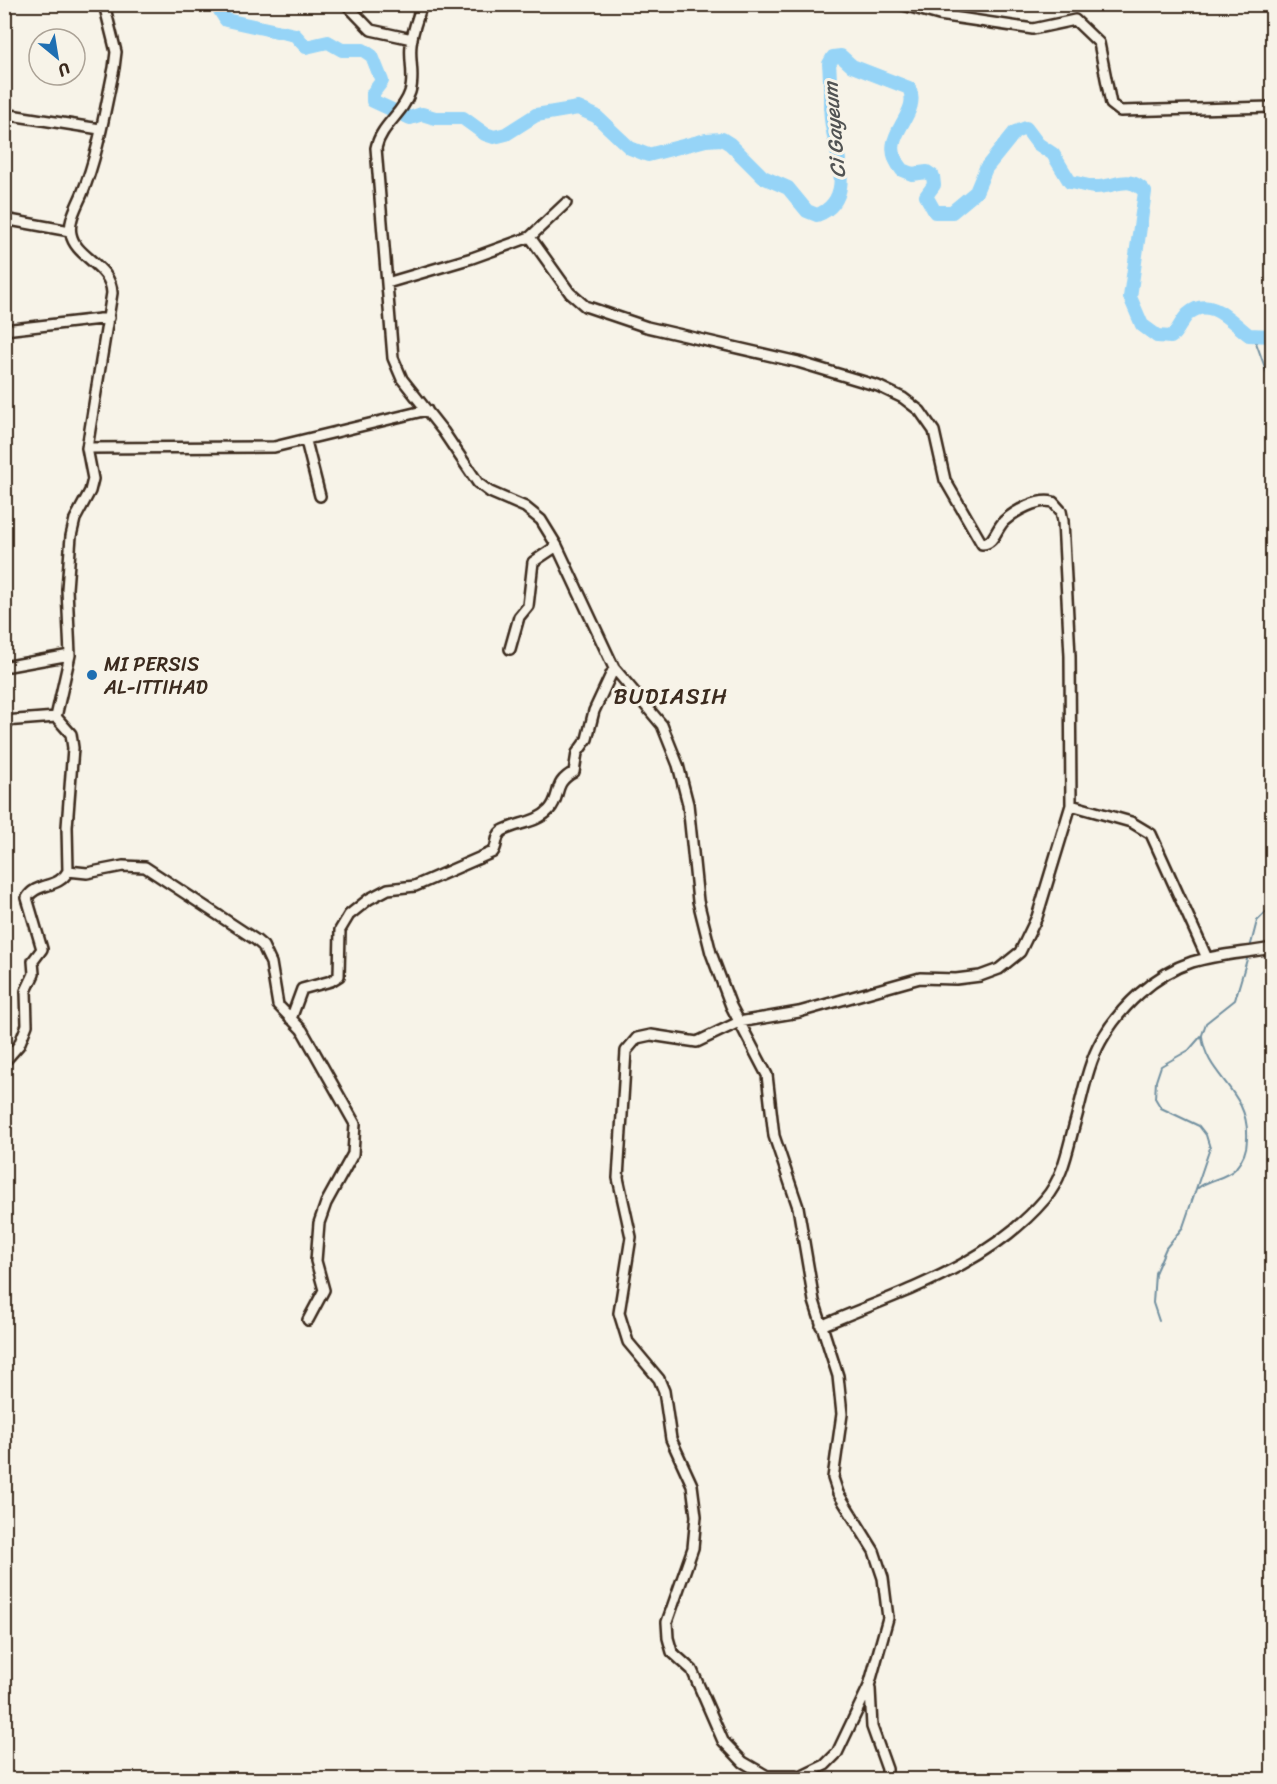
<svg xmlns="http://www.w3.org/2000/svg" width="1277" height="1784" font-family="Sriracha,sans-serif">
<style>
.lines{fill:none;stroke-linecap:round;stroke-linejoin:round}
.stream{stroke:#7290a0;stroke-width:2}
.river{stroke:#96d4f7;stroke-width:14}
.minor-casing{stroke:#3b2a1e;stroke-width:14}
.minor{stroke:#f7f3e8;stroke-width:9}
.poi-dot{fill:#1f6fb2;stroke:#f7f3e8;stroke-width:2}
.labels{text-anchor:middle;stroke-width:6;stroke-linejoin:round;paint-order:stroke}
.poi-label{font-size:20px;fill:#3b2a1e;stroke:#f7f3e8;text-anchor:start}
.water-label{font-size:21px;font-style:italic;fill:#525454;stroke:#f7f3e8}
.quarter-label{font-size:22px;letter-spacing:1.5px;fill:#3b2a1e;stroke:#f7f3e8}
</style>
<rect width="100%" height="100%" fill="#f7f3e8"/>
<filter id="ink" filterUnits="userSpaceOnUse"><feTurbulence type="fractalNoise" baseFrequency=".0167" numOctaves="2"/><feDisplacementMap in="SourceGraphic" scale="12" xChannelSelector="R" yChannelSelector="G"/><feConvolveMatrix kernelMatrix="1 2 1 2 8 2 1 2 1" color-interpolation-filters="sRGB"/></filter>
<g filter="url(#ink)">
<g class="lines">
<!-- stream -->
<path class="stream" d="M1254,337L1272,387
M1250,948L1257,921L1272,906
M1198,1188C1209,1179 1225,1179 1235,1169C1242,1161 1247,1150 1247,1139C1250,1090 1206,1077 1202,1036
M1159,1321L1153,1303L1155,1273L1166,1248L1183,1227L1210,1148L1206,1135L1199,1126L1161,1108L1155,1098L1156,1081L1161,1066L1189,1050L1202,1035L1206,1023L1235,1000L1248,956"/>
<!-- river -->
<path class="river" d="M55,4H69
M220,4L219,9L226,20L295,35L306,47L328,42L342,50H363L372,56L382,81L373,93V101L410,118L422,114L435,118H463L485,134L494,137L506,134L536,115L578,108L596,116L630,148L648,155L706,140L722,139L730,144L763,177L788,188L807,211L817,215C858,199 834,150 831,119C829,101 831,82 829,64L833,57L841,56L852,66L909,88C923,117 874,136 902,170L912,174L927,172L933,176L934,185L926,196L935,212H952L976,192L986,168L1015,132L1026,128L1038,144L1053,154L1070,182C1078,183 1086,186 1094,187C1115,188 1129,173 1145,192L1130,297L1142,325L1157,336L1171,337C1179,330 1181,321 1188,314C1211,294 1233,324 1249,335L1272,336"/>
<defs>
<path id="minor" d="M346,4L371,30L412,39
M422,4C418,18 412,31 411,45C409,61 415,76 410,92C403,114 381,125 376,148L393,358L402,379L443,431L478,483L490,492L525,507L541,520L557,546L614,668L662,725L678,765L688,804L698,901L711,953L731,1006L767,1075L774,1136L798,1207L814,1301L838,1376L842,1414L833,1478L838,1493L874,1551L883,1578L888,1618L869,1686L837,1753L825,1765L794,1780
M780,4H797
M900,4L939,15L1033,29L1075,20L1099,43L1111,104L1120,111L1272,107
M4,114L100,129
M4,219L70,231
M530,237L566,203
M387,283L472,258L530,237L570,293L585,306L647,327L798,362L878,386L903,398L920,411L934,431L945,480L982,544C994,544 996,529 1004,521C1015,511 1038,498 1053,502L1061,511L1063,521L1070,656L1071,805L1037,917L1020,952L999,969L980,976L956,979L920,978L799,1012L739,1022L697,1042L651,1035L637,1038L626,1051L618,1178L631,1237L619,1313L628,1342L659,1379L664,1391L671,1439L692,1485L696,1516L693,1548L667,1622L668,1638L672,1652L692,1670L723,1741L743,1762L767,1776H796
M4,330L109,318
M306,441L320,496
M87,448L274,447L427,410
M510,649L519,617L528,606L533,562L557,546
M9,666L70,655
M56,717L70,655L67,589L71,536L75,519L90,491L93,479L87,448L112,293C111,265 75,257 71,234C68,221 77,206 82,194C98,155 105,110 114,68L116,52L104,4
M4,721L56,717L71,734L73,748L67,827L68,871L87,873L123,866L145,867L256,940L263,946L271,963L278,1005L302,1030L355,1124L353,1154L326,1203L319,1223L316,1261L324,1290L308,1320
M1071,805L1131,822L1151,834L1207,958
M291,1019L302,989L331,981L339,976L340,930L349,915L369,899L388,889L415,886L493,852C498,846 495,836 502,831C516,823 537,823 549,810C562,796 552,783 574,772L577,753L587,739L594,711L614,668
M4,1062L19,1045L27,1025L26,991L34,974L33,961L42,949L27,898C36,882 59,889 68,871
M821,1326C900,1292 987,1267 1045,1199C1064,1177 1068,1146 1076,1119C1083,1094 1088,1064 1101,1041C1120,1007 1155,974 1192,962C1218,954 1246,953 1272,948
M870,1689L872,1727L887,1769V1780"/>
</defs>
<!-- minor casing -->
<use href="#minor" class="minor-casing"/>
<!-- minor -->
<use href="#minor" class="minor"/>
</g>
</g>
<!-- markers -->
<circle class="poi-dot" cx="92" cy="675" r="6"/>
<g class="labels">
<!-- poi labels -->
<g class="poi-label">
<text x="104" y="671">MI PERSIS<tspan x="104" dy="23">AL-ITTIHAD</tspan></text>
</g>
<!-- water labels -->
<g class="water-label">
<text transform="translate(834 130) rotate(-95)" y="7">Ci Gayeum</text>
</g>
<!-- quarter labels -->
<g class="quarter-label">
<text x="671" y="704">BUDIASIH</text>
</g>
</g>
<!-- margin -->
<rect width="1277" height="1784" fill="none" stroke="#f7f3e8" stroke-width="24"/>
<rect x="12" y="12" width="1253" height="1760" fill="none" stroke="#3b2a1e" stroke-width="2" filter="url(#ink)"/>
<!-- north arrow -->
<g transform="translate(57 57) rotate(150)"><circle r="28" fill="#f7f3e8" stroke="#aca397" stroke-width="1.5"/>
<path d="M0-4.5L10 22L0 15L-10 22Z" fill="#1f6fb2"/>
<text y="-9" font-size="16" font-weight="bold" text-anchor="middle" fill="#3b2a1e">U</text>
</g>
</svg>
